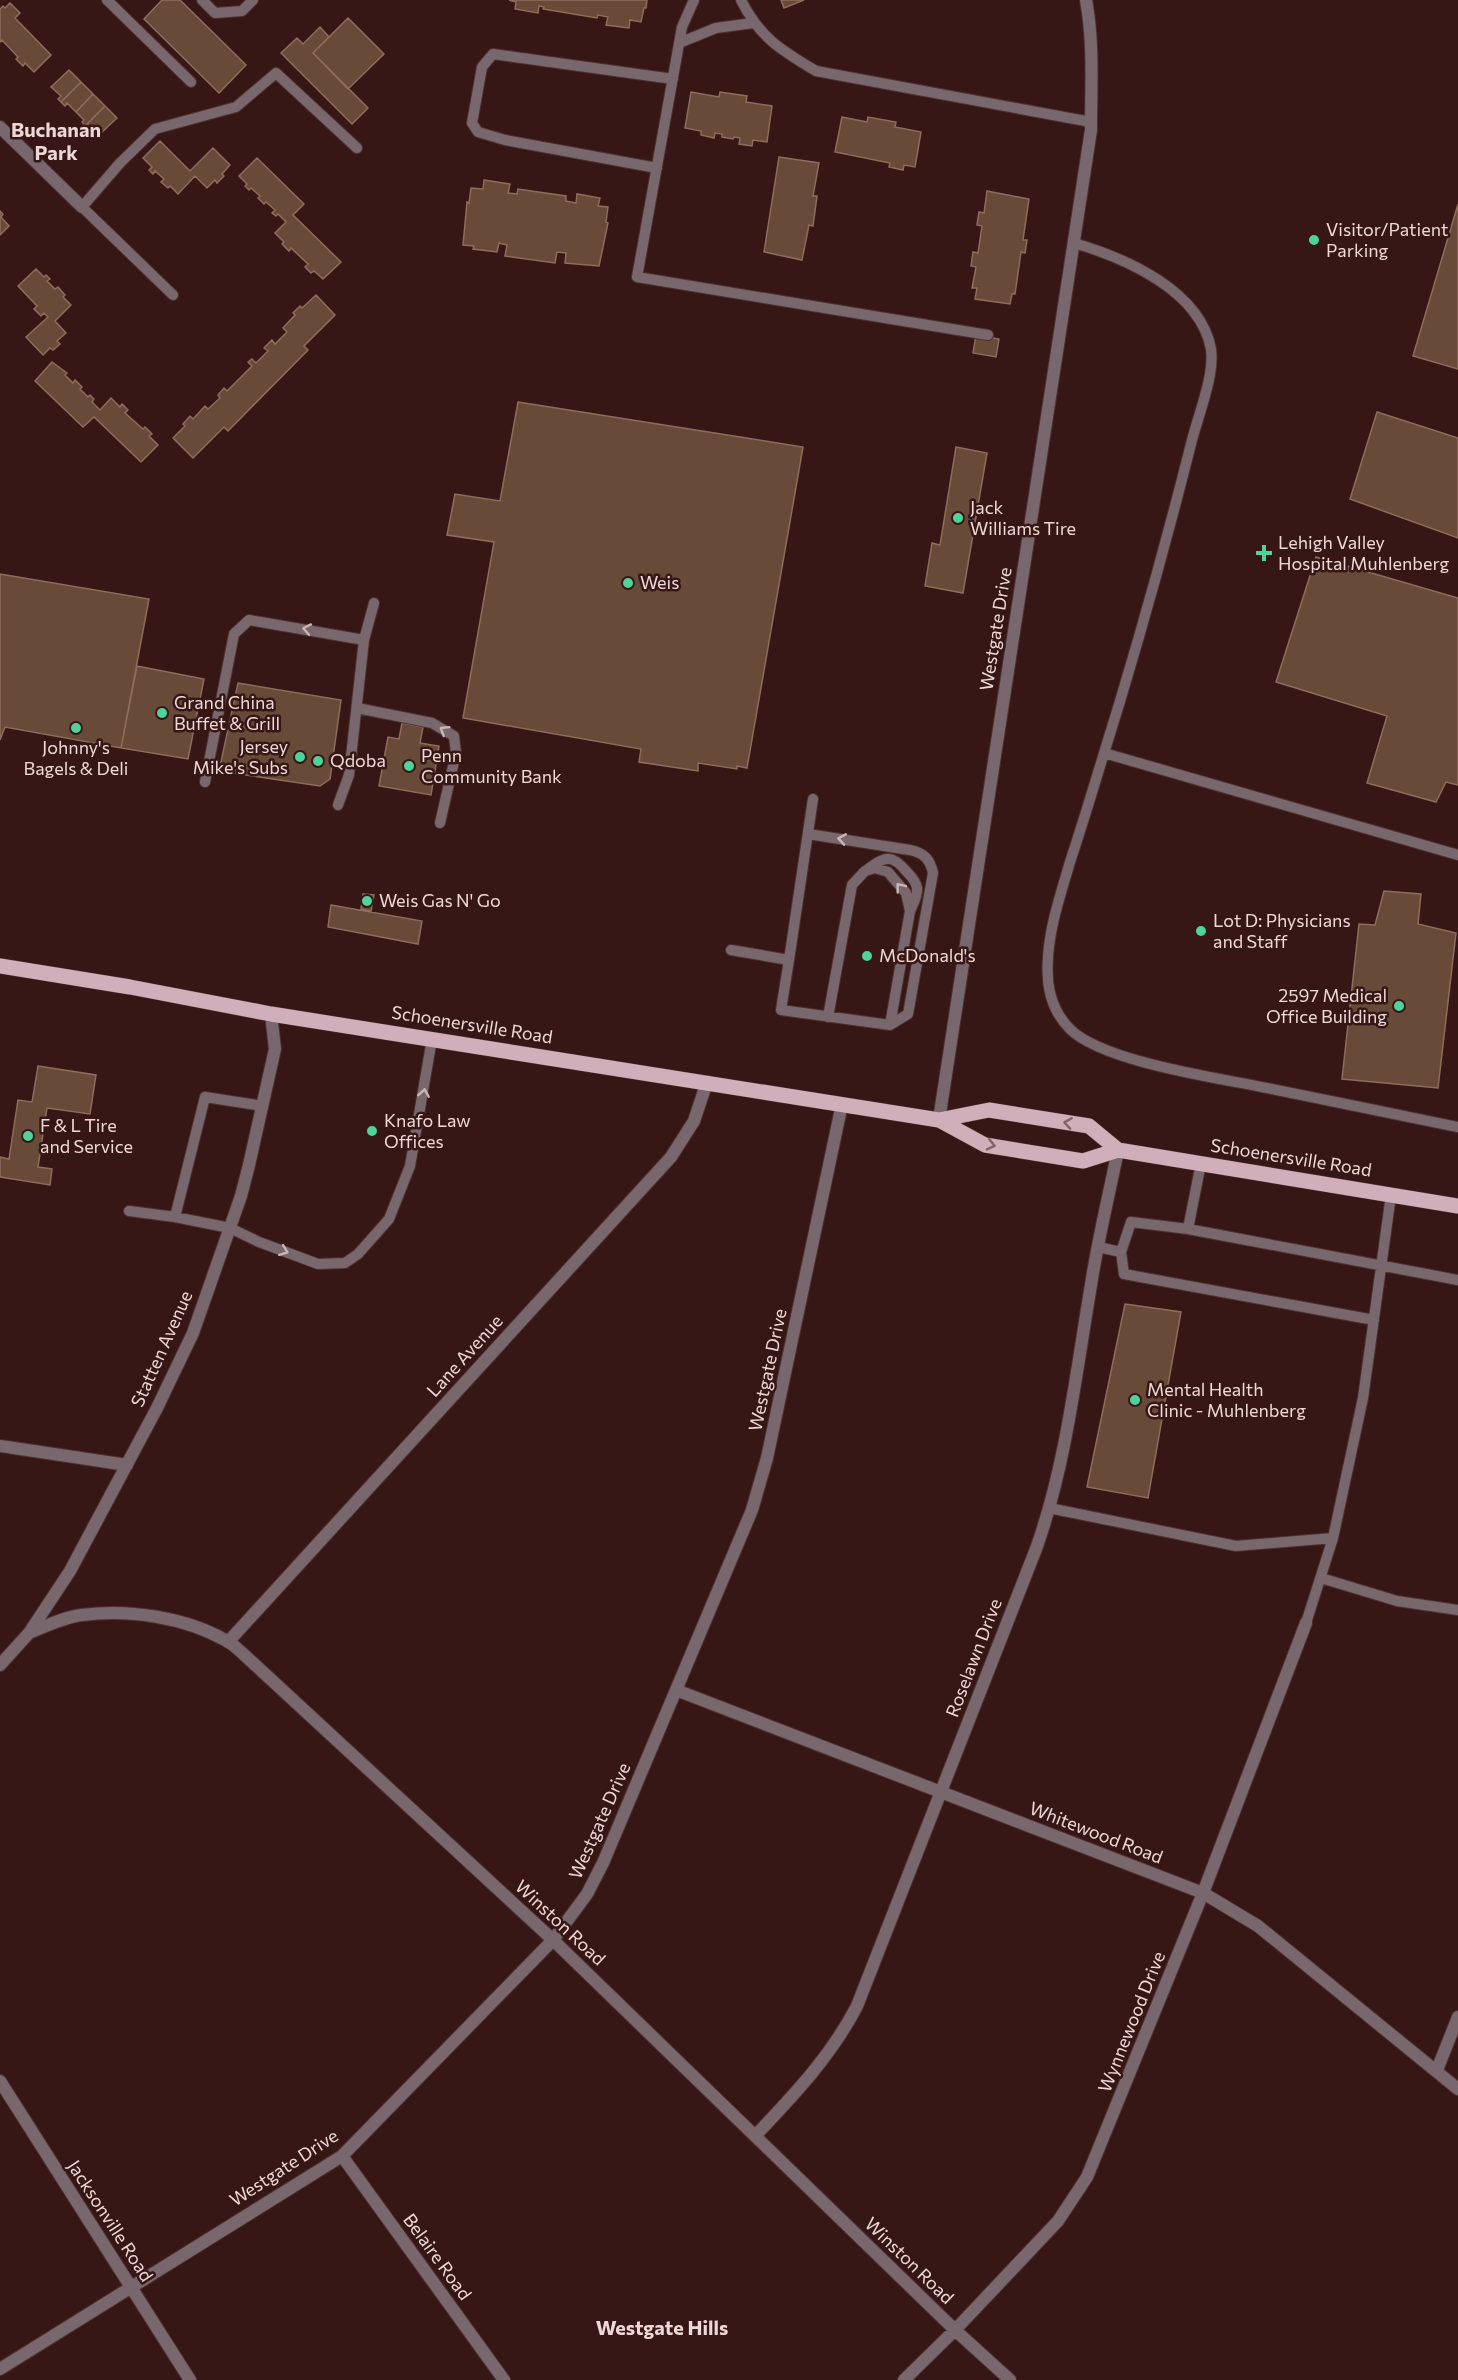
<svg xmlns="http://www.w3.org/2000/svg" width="1458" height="2380" font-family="Commissioner,sans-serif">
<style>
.building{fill:#684a39;stroke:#8d6d5b;stroke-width:1.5}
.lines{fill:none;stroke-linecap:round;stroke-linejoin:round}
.service-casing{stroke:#503231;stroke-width:12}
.minor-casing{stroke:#503231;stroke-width:14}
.tertiary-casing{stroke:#503231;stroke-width:14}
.primary-casing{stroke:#503231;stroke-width:16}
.service{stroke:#78686d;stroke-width:10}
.minor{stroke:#78686d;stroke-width:12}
.tertiary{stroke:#78686d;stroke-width:12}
.primary{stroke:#d1afba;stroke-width:15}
.oneway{stroke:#cbb6b6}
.oneway2{stroke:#846368}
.poi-dot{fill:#4ed399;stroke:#361716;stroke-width:2}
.labels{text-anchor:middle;stroke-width:5;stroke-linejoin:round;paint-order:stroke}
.poi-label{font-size:18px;fill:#eed8d6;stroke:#361716;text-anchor:start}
.street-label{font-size:18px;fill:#eed8d6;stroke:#361716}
.neighbourhood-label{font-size:20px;font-weight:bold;fill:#eed8d6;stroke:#361716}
</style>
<rect width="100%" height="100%" fill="#361716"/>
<!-- building -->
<path class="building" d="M162,0H180L246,65L219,93L144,19Z
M509,0H647L646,8H644L641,22L630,20L629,28L606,25L608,17L598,15L597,18L543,9L544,7L539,6L538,13L515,9L516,2Z
M781,0H804L784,8Z
M10,3L20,13L15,18L51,55L34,72L25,63L23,66L16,59L18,57L2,40L0,42V9L3,6L5,8Z
M348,18L384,54L348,89L313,53Z
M320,27L329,37L313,53L368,108L352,124L281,53L297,38L303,44Z
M69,70L81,82L61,102L58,99L61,96L51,87Z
M81,82L93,94L76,112L67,103L65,106L61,102Z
M691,92L719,97L720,92L747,96L746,102L772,106L767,142L753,140L752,146L739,144L740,138L734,137L733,139L722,137V134L715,133L714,138L701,135V131L685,128Z
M93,94L105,106L85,126L82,122L84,120L76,112Z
M105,106L117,118L99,135L91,126L88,129L85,126Z
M842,117L867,122L868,117L896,122L895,127L921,132L915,167L904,165L903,170L889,167L890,163L835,152Z
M160,141L190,171L213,148L230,165L222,174L224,176L217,183L215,180L207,188L195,176L178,194L170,186L168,188L161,182L164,179L155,171L153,174L149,170L152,167L143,158Z
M779,157L819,163L813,196H817L813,226L809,225L802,260L764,252Z
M257,158L304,204L293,215L341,262L323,279L314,271L311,273L305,267L308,264L291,248L289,251L282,244L284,242L275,233L286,222L278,214L276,216L272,213L275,210L266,202L264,204L258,198L260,196L251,188L249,190L245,186L247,184L239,176Z
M484,180L510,184L508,193L517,194L518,189L566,196V201L576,203L577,194L600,198L598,206L608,207L606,222L608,223L599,266L565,263L566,253L557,252L555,263L505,256L507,245L499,243L497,252L473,249L474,246L463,245L467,202L469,203L471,188L483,189Z
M987,191L1029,199L1023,240H1027L1025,253L1021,252L1015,294H1012L1010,304L975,299L977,288H972L976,267L971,266L973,252L978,253L982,226L977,225L979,212L984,213Z
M1458,204V369L1413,356Z
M0,211L3,214L1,217L9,226L0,235Z
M36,269L44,277L46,275L50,279L47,281L55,289L58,287L65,295L63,297L71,305L55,321L66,333L57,341L60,344L53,350L50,348L43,355L26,337L48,317L44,313L41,316L34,309L37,306L18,286Z
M316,295L335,315L304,346L308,350L228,431L224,427L193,458L173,438L185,426L183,424L190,416L193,419L205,406L208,409L220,398L218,395L224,388L227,391L252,366L248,362L252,359L256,363L268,351L264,348L272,340L275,344L287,332L283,328L295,315L293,313L300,306L302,308Z
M976,335L999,339L996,357L973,353Z
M52,362L67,373L65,375L73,383L75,380L82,387L80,389L88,397L90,395L94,399L92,402L100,410L111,398L120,407L122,404L128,410L125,413L143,429L145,427L152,434L149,436L158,445L141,462L94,417L83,427L35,381Z
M518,402L803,447L747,768L737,766V769L698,763V771L639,762L641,749L463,718L494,542L447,535L455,494L500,501Z
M1377,412L1458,438V538L1350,499Z
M956,447L987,453L963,593L925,586L932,543L940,545Z
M1316,557L1458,598V785L1446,782L1436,802L1367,783L1387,716L1276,682Z
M0,574L149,599L121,748L5,727L0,740Z
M137,666L204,679L188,759L121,748Z
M238,683L341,700L330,779L320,786L219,771Z
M402,723L423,727L420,743L439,746L431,795L379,786L388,737L399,739Z
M1384,891L1421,894L1418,924L1456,933L1438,1088L1342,1079L1359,924L1375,925Z
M363,894L374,895L371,911L361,909Z
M331,905L422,921L418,944L328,927Z
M38,1066L96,1075L90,1114L47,1108L38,1167L52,1169L50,1185L0,1177V1157L9,1159L18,1100L32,1102Z
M1125,1304L1181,1312L1148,1498L1087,1487Z"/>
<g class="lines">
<defs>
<path id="service" d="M107,0L191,82
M202,0L215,13L242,11L253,0
M694,0L682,27L637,277L988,335
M741,0C760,38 781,50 816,71L1091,122
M679,43L716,28L753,23
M657,168L505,140L478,132L472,123L482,67L493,54L673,79
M1074,243C1125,258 1200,290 1211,349C1215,376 1197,418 1191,444C1164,551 1134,658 1101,763C1091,796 1081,829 1070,862C1061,893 1050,925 1048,957C1046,984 1050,1009 1070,1029C1103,1062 1219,1078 1267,1088C1331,1101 1394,1114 1458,1127
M173,295L82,207L120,163L155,129L236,107L276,73L357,148
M357,708L432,723L454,736L456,753L440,823
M1104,753L1458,855
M205,782L234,634L249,620L364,640
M338,805L349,775L364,640L374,603
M868,869C886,856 892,854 907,872C912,877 916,882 917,888C918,896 913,904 910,911
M731,950L789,960L813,799
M789,960L781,1010L890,1025L908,1014L933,873C930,859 924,853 910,850L808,834
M828,1017L852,885L865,871L875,868L888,872L906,893L910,911L890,1025
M263,1106L205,1097L175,1217L230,1228L259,1242L318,1264L345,1263L358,1254L389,1219L410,1166L432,1039
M129,1211L175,1217
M1188,1229L1201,1163
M1098,1247L1121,1252L1124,1274L1374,1320
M1121,1252L1131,1222L1188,1229L1458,1280
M1049,1508L1236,1546L1333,1538
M1321,1578L1397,1601L1458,1610
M1306,1623L1333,1538L1363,1398L1391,1195"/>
<path id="minor" d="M0,127L82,207
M939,1120L1091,130C1091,86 1094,44 1086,0
M0,1446L127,1465
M29,1633C46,1626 64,1617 82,1615C129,1609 185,1617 227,1641C236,1646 244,1655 252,1662L553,1940L955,2330L1010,2380
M228,1642L671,1157L694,1121L707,1082
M0,1665L29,1633L70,1571L157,1408L193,1333L241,1196L249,1165L275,1049L271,1014
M676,1690L1203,1893L1258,1926L1458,2089
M1437,2070L1458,2017
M755,2136C794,2095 831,2056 857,2006L1036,1549C1066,1465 1076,1373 1091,1285C1098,1239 1109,1195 1118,1150
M342,2156L504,2380
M0,2369L342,2156L553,1940L587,1894L603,1863L752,1510L767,1458L842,1104
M904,2380L955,2330L1058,2221L1087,2177L1203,1893L1306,1623"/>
<path id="tertiary" d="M0,2081L190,2380"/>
<path id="primary" d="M0,966L130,987L271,1014L939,1120L985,1145L1083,1161L1118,1150L1458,1206
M939,1120L989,1110L1089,1126L1118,1150"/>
</defs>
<!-- service casing -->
<use href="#service" class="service-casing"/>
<!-- minor casing -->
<use href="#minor" class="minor-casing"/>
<!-- tertiary casing -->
<use href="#tertiary" class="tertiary-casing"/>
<!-- primary casing -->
<use href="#primary" class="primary-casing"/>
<!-- service -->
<use href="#service" class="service"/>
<!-- minor -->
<use href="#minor" class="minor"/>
<!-- tertiary -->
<use href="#tertiary" class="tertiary"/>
<!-- primary -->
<use href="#primary" class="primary"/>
</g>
<!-- one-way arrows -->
<defs><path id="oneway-chevron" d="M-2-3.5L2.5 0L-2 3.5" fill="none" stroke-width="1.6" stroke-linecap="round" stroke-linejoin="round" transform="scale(1.5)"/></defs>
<g class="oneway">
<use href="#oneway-chevron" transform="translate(307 629) rotate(-169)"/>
<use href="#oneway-chevron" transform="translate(444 730) rotate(-148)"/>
<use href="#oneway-chevron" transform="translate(842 839) rotate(-171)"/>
<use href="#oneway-chevron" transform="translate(900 887) rotate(-128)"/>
<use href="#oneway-chevron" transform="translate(424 1093) rotate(-81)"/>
<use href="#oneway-chevron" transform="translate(284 1251) rotate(21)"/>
</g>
<g class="oneway2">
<use href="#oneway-chevron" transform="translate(1068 1123) rotate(-171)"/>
<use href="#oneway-chevron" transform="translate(991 1145) rotate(13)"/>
</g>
<!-- markers -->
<g class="poi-dot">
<circle cx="1314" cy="240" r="6"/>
<circle cx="958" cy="518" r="6"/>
<path d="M1261 544h6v6h6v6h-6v6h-6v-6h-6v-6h6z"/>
<circle cx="628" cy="583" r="6"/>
<circle cx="162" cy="713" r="6"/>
<circle cx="76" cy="728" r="6"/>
<circle cx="300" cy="757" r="6"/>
<circle cx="318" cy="761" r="6"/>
<circle cx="409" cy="766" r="6"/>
<circle cx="367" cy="901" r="6"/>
<circle cx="1201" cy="931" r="6"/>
<circle cx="867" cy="956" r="6"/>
<circle cx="1399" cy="1006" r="6"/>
<circle cx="372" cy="1131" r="6"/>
<circle cx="28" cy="1136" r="6"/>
<circle cx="1135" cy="1400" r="6"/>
</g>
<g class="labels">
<!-- poi labels -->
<g class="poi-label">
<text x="1326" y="236">Visitor/Patient<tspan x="1326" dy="21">Parking</tspan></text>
<text x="970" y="514">Jack<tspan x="970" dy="21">Williams Tire</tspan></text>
<text x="1278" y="549">Lehigh Valley<tspan x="1278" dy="21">Hospital Muhlenberg</tspan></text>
<text x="640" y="589">Weis</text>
<text x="174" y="709">Grand China<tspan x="174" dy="21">Buffet &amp; Grill</tspan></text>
<text x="288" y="753" text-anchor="end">Jersey<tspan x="288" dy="21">Mike's Subs</tspan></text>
<text x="76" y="754" text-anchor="middle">Johnny's<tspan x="76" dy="21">Bagels &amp; Deli</tspan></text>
<text x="421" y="762">Penn<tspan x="421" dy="21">Community Bank</tspan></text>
<text x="330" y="767">Qdoba</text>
<text x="379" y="907">Weis Gas N' Go</text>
<text x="1213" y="927">Lot D: Physicians<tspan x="1213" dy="21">and Staff</tspan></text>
<text x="879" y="962">McDonald's</text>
<text x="1387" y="1002" text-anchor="end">2597 Medical<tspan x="1387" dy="21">Office Building</tspan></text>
<text x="384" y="1127">Knafo Law<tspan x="384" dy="21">Offices</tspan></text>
<text x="40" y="1132">F &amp; L Tire<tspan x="40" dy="21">and Service</tspan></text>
<text x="1147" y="1396">Mental Health<tspan x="1147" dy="21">Clinic - Muhlenberg</tspan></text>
</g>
<!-- street labels -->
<g class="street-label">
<text transform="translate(996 629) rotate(-81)" y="6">Westgate Drive</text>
<text transform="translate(472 1025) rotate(9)" y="6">Schoenersville Road</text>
<text transform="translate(1291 1158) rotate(9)" y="6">Schoenersville Road</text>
<text transform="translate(162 1349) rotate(-66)" y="6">Statten Avenue</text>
<text transform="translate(465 1356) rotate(-48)" y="6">Lane Avenue</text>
<text transform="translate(768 1370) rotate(-78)" y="6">Westgate Drive</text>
<text transform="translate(974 1658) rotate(-69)" y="6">Roselawn Drive</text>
<text transform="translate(600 1821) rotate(-66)" y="6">Westgate Drive</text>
<text transform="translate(1096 1833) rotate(21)" y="6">Whitewood Road</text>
<text transform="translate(560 1923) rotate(43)" y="6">Winston Road</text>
<text transform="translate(1132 2022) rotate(-68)" y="6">Wynnewood Drive</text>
<text transform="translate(284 2168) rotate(-33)" y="6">Westgate Drive</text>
<text transform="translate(110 2221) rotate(57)" y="6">Jacksonville Road</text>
<text transform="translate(437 2257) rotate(54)" y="6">Belaire Road</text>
<text transform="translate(909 2261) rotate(44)" y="6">Winston Road</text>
</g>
<!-- neighbourhood labels -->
<g class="neighbourhood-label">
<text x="56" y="137">Buchanan<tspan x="56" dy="23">Park</tspan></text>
<text x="662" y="2335">Westgate Hills</text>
</g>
</g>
</svg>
